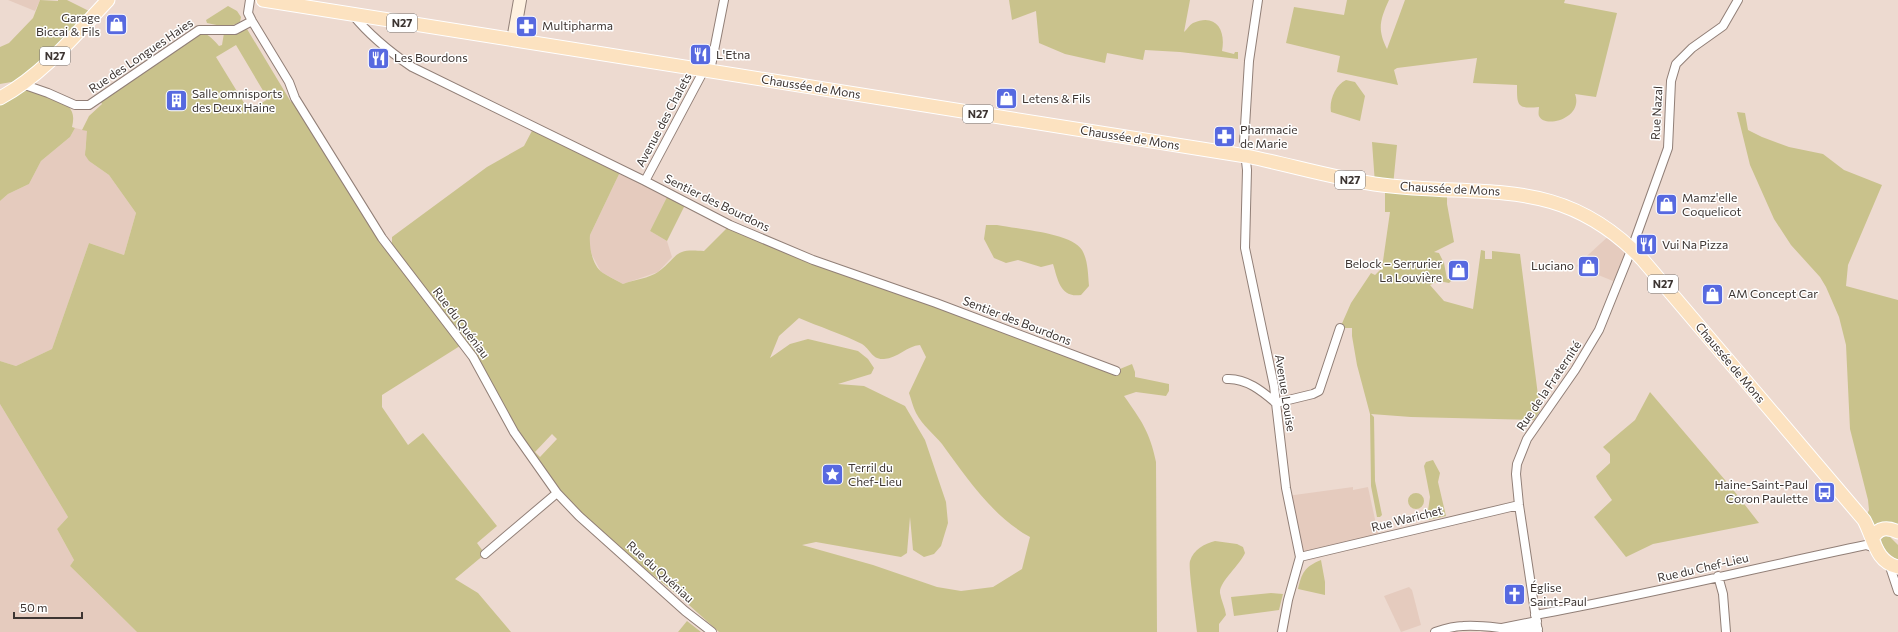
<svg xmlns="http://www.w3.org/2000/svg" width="1898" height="632" font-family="Commissioner,sans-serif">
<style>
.built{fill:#e5cbbe}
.green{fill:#c9c28c;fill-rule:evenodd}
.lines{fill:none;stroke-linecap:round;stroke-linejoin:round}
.street-casing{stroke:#917f77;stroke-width:10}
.secondary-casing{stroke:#917f77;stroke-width:14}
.primary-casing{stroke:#fff;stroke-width:15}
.street{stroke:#fff;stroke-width:8}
.secondary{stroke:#fef1e0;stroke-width:12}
.primary{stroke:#fce2c0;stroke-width:13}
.labels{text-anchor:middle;stroke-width:3;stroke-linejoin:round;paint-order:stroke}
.shield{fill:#fff;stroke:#777270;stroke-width:1}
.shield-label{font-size:11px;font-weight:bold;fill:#3d3532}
.poi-label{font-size:12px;fill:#3d3532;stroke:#fff;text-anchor:start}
.street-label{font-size:12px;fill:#3d3532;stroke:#fff}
</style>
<rect width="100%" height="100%" fill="#eddad0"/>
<!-- built -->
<path class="built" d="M8,0H40L35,11Z
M75,128L88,131L85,149L89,161L109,175L136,213L124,255L89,243L52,349L16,366L0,361V201L8,194L29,184L41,161L70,137Z
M621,170L669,193L650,231L667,241L672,257L658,272L623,284L601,272L592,255L589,243L590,235Z
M1613,232L1632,248L1618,283L1576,266Z
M0,404L68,517L57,529L74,560L70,566L137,632H0Z
M1353,487V490L1368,487L1379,538L1302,557L1287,496Z
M1409,587L1412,590L1421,625L1401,632L1384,596Z"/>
<!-- green -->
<path class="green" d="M40,0L58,1V0H67L95,14L17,81L0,84V47L9,43L33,18Z
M1009,0H1190L1184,32C1187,30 1189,25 1193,23C1216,13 1226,30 1222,51L1234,54L1235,52H1238V59L1180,52L1145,50L1143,60L1107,53L1105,63L1065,54L1039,43L1036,11L1012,20Z
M1347,0H1389C1380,20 1377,29 1387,49L1405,0H1565L1564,3L1617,13L1596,97L1575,94C1584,118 1545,129 1539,116C1538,114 1539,109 1539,107C1517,109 1517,106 1517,85L1473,83L1477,58L1397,68L1394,70L1398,85L1337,72L1340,56L1286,43L1294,7L1344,15Z
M228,6L237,11L241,17L240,22C229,29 218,25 207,23L206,20Z
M240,28L243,31L247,29L291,102L295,98L392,252V237L487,167L524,146L534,127L621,170L590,235C589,246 592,266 603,273C609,277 616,280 623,284C633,280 650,278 658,272C680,256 672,248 704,251L730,225L1115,371L1132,364L1135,372V377L1169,384V391L1166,396L1136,392L1124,396C1141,420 1150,432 1156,462L1157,632H719L679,596L591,526L557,493L463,344L382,395V407L408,445L423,433L497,526L477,543L485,554L455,579L478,593L511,632H137L70,566L74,560L57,529L68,517L0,404V361L16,366L52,349L89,243L124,255L136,213L109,175L89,161L85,155L87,131L82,130L89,116L102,104L99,98L196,32C208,33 211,37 219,46L222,45L224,33ZM236,45L268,99L249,111L216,57ZM799,318C817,326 845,335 862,344C870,349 872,360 884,359C898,358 907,346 920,345L926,357L909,393C911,399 913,407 916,413C922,425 934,434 942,444C966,477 993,517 1030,537L1022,569L993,587L961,591L937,587L873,565L802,545L816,542L901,557L907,553L910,517L913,550L924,557L934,554L941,546L948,523L946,502L925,440L905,406L864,386L838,384L871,374L874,368L868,359L858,351L808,339L790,344L770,358L779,336ZM552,434L557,439L540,457L535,452Z
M1346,80L1355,82L1365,96L1360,121L1331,112C1329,101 1335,85 1346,80Z
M22,84L68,106C74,112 74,119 72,127L75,128L70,137L41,161L29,184L8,194L0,201V98Z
M1737,112L1745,113L1748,130L1762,137L1789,147L1823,154L1844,170L1882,185L1848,265L1846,286L1898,300V532L1873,526L1864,520L1869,510L1868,500L1850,429L1846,345L1839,317L1826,287L1820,277L1791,245L1774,219L1750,165Z
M1372,142L1397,145L1393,186L1447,189V204L1454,242L1434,252L1439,253L1444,263L1447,279L1454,278L1449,283L1439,281L1430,285L1444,301L1473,309L1481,250L1485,251V259H1492V251L1520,254L1540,411L1534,420L1411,417L1371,414L1374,417L1375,481L1382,515L1380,517H1377L1371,486L1370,414L1357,365L1352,336V328H1340L1351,303L1371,273L1375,275L1382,268L1390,212H1385V185L1375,184Z
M669,193L686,203L667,241L650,231Z
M986,225H997C1017,229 1072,233 1082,250C1088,260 1088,274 1089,286L1081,295C1060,298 1058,280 1053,264L1041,267L1018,260L1006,263L994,258L984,239Z
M1650,392L1731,487L1759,523L1653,544L1626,557L1594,517L1612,500L1597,479L1596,476L1610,463V454L1603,447L1635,420Z
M1433,460L1440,473L1438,482L1446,516L1428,520L1427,517L1430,497L1424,466L1426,462Z
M1408 501a8 8 0 1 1 16 0a8 8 0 1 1-16 0Z
M1885,536L1890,537L1898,545V560C1890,556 1882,548 1881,539Z
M1215,541L1237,544L1243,547L1245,553C1240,565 1219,582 1220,593C1221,600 1225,607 1226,615L1219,624V632H1197C1196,620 1188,569 1190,561C1194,549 1204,544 1215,541Z
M1321,560L1325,582V595L1298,589C1302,573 1304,567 1321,560Z
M1271,593L1283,594L1279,610L1234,616L1231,597Z
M687,621L701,632H678Z"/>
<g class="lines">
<defs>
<path id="street" d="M250,0L248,13L252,21L289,82L295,98L382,238L473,357L514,432L557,493L579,516L685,611L712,632
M1258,0L1249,61L1244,143L1247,170L1245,248L1274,386L1286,488L1300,557L1288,600L1282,632
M353,15C370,36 390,52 412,67L645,181L730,225L813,260L936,303L1116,371
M710,71L724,0
M22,84L48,93L75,105H89L199,30H235L252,21
M645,181L704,70
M1227,379C1246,378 1262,391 1276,403
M1276,403L1313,394L1319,391L1340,328
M485,554L557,493
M1300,557L1519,505
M1889,564L1898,591
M1718,576L1723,594L1726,632
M1535,615C1646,595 1756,568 1866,545L1875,548
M1502,628L1537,621
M1435,632C1444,629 1454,626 1463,626C1489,624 1511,632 1538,629
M1538,632L1519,505L1516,474L1517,464L1527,439L1575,370L1599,330L1632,248L1668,148L1671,81L1676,64L1692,48L1723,26L1738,0"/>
<path id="secondary" d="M513,40L520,0"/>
<path id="primary" d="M263,0L1246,156C1291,165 1336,179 1382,185C1486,198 1560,174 1642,259L1864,520C1874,538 1875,562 1898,567
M0,98C44,74 75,35 108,0
M1873,538C1878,527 1888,527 1898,532"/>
</defs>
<!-- street casing -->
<use href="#street" class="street-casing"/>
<!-- secondary casing -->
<use href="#secondary" class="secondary-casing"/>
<!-- primary casing -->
<use href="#primary" class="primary-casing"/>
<!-- street -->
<use href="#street" class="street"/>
<!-- secondary -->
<use href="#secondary" class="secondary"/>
<!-- primary -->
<use href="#primary" class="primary"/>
</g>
<!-- icons -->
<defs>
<symbol id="shop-square" viewBox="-11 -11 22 22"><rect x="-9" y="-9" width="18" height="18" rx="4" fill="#5769e0" stroke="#fff"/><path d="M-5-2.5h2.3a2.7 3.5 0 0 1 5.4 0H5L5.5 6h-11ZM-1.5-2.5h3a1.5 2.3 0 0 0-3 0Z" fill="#fff"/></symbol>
<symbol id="pharmacy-square" viewBox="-11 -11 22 22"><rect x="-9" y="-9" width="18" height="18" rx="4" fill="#5769e0" stroke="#fff"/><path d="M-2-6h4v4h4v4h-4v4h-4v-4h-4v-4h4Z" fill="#fff"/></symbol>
<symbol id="restaurant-square" viewBox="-11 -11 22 22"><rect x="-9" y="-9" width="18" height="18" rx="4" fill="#5769e0" stroke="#fff"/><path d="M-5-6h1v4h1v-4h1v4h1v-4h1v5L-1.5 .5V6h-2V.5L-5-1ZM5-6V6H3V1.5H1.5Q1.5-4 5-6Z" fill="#fff"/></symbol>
<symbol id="building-square" viewBox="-11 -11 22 22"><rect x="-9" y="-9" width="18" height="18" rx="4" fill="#5769e0" stroke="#fff"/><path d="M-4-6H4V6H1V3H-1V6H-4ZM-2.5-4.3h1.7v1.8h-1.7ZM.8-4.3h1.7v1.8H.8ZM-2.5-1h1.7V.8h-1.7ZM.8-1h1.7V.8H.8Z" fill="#fff"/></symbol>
<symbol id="sight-square" viewBox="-11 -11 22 22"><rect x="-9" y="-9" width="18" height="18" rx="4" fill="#5769e0" stroke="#fff"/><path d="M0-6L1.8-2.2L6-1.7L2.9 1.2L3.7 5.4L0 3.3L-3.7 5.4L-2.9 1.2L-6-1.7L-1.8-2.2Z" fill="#fff"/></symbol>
<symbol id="bus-square" viewBox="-11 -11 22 22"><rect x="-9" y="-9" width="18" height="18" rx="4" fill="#5769e0" stroke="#fff"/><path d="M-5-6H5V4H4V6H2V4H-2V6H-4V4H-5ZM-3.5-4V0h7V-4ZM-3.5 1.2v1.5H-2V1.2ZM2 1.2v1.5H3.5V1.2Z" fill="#fff"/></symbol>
<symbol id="church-square" viewBox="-11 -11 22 22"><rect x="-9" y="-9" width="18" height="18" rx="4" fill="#5769e0" stroke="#fff"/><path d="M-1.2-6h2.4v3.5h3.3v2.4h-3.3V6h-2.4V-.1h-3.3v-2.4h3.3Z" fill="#fff"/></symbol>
</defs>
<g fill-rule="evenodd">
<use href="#shop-square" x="104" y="12" width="25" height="25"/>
<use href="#pharmacy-square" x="514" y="14" width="25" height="25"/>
<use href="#restaurant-square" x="688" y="42" width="25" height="25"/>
<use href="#restaurant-square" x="366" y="46" width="25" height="25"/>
<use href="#shop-square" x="994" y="86" width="25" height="25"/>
<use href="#building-square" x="164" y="88" width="25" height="25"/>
<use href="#pharmacy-square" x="1212" y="124" width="25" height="25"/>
<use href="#shop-square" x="1654" y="192" width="25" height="25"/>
<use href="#restaurant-square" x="1634" y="232" width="25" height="25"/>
<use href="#shop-square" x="1576" y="254" width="25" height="25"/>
<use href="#shop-square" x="1446" y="258" width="25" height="25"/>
<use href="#shop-square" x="1700" y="282" width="25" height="25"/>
<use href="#sight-square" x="820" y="462" width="25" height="25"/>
<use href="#bus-square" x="1812" y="480" width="25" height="25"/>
<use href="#church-square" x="1502" y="582" width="25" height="25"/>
</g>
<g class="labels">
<!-- shield labels -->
<g class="shield">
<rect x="387" y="14" width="30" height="18" rx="3"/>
<rect x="40" y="47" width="30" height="18" rx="3"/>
<rect x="963" y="105" width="30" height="18" rx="3"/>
<rect x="1335" y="171" width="30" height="18" rx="3"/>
<rect x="1648" y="275" width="30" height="18" rx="3"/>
</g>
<g class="shield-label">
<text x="402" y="27">N27</text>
<text x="55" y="60">N27</text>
<text x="978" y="118">N27</text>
<text x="1350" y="184">N27</text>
<text x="1663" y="288">N27</text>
</g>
<!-- poi labels -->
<g class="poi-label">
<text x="100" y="22" text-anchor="end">Garage<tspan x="100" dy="14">Biccai &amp; Fils</tspan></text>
<text x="542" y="30">Multipharma</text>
<text x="716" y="59">L'Etna</text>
<text x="394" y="62">Les Bourdons</text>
<text x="192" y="98">Salle omnisports<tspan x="192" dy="14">des Deux Haine</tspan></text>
<text x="1022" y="103">Letens &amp; Fils</text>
<text x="1240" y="134">Pharmacie<tspan x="1240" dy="14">de Marie</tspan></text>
<text x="1682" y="202">Mamz'elle<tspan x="1682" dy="14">Coquelicot</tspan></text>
<text x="1662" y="249">Vui Na Pizza</text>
<text x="1442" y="268" text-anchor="end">Belock – Serrurier<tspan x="1442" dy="14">La Louvière</tspan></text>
<text x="1574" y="270" text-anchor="end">Luciano</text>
<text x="1728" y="298">AM Concept Car</text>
<text x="848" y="472">Terril du<tspan x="848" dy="14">Chef-Lieu</tspan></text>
<text x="1808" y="489" text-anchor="end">Haine-Saint-Paul<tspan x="1808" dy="14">Coron Paulette</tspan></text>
<text x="1530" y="592">Église<tspan x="1530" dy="14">Saint-Paul</tspan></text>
</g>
<!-- street labels -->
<g class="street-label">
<text transform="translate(141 56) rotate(-34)" y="4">Rue des Longues Haies</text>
<text transform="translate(811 87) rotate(9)" y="4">Chaussée de Mons</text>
<text transform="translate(1657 113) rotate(-87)" y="4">Rue Nazal</text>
<text transform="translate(664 120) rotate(-62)" y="4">Avenue des Chalets</text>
<text transform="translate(1130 138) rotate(9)" y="4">Chaussée de Mons</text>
<text transform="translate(1450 189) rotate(3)" y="4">Chaussée de Mons</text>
<text transform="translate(717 203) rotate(26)" y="4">Sentier des Bourdons</text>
<text transform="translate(1017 321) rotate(21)" y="4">Sentier des Bourdons</text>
<text transform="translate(461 323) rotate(53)" y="4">Rue du Quéniau</text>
<text transform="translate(1730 363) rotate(50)" y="4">Chaussée de Mons</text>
<text transform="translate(1549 386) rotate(-56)" y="4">Rue de la Fraternité</text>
<text transform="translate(1285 393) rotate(81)" y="4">Avenue Louise</text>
<text transform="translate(1407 519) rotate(-14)" y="4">Rue Warichet</text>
<text transform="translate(1703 568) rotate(-13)" y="4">Rue du Chef-Lieu</text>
<text transform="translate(660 572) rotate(42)" y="4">Rue du Quéniau</text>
</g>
</g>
<!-- scale -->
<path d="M14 612v6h68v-6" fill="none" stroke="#3d3532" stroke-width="2"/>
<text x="20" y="612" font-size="12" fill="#3d3532" stroke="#ffffff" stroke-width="3" paint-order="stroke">50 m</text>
</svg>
